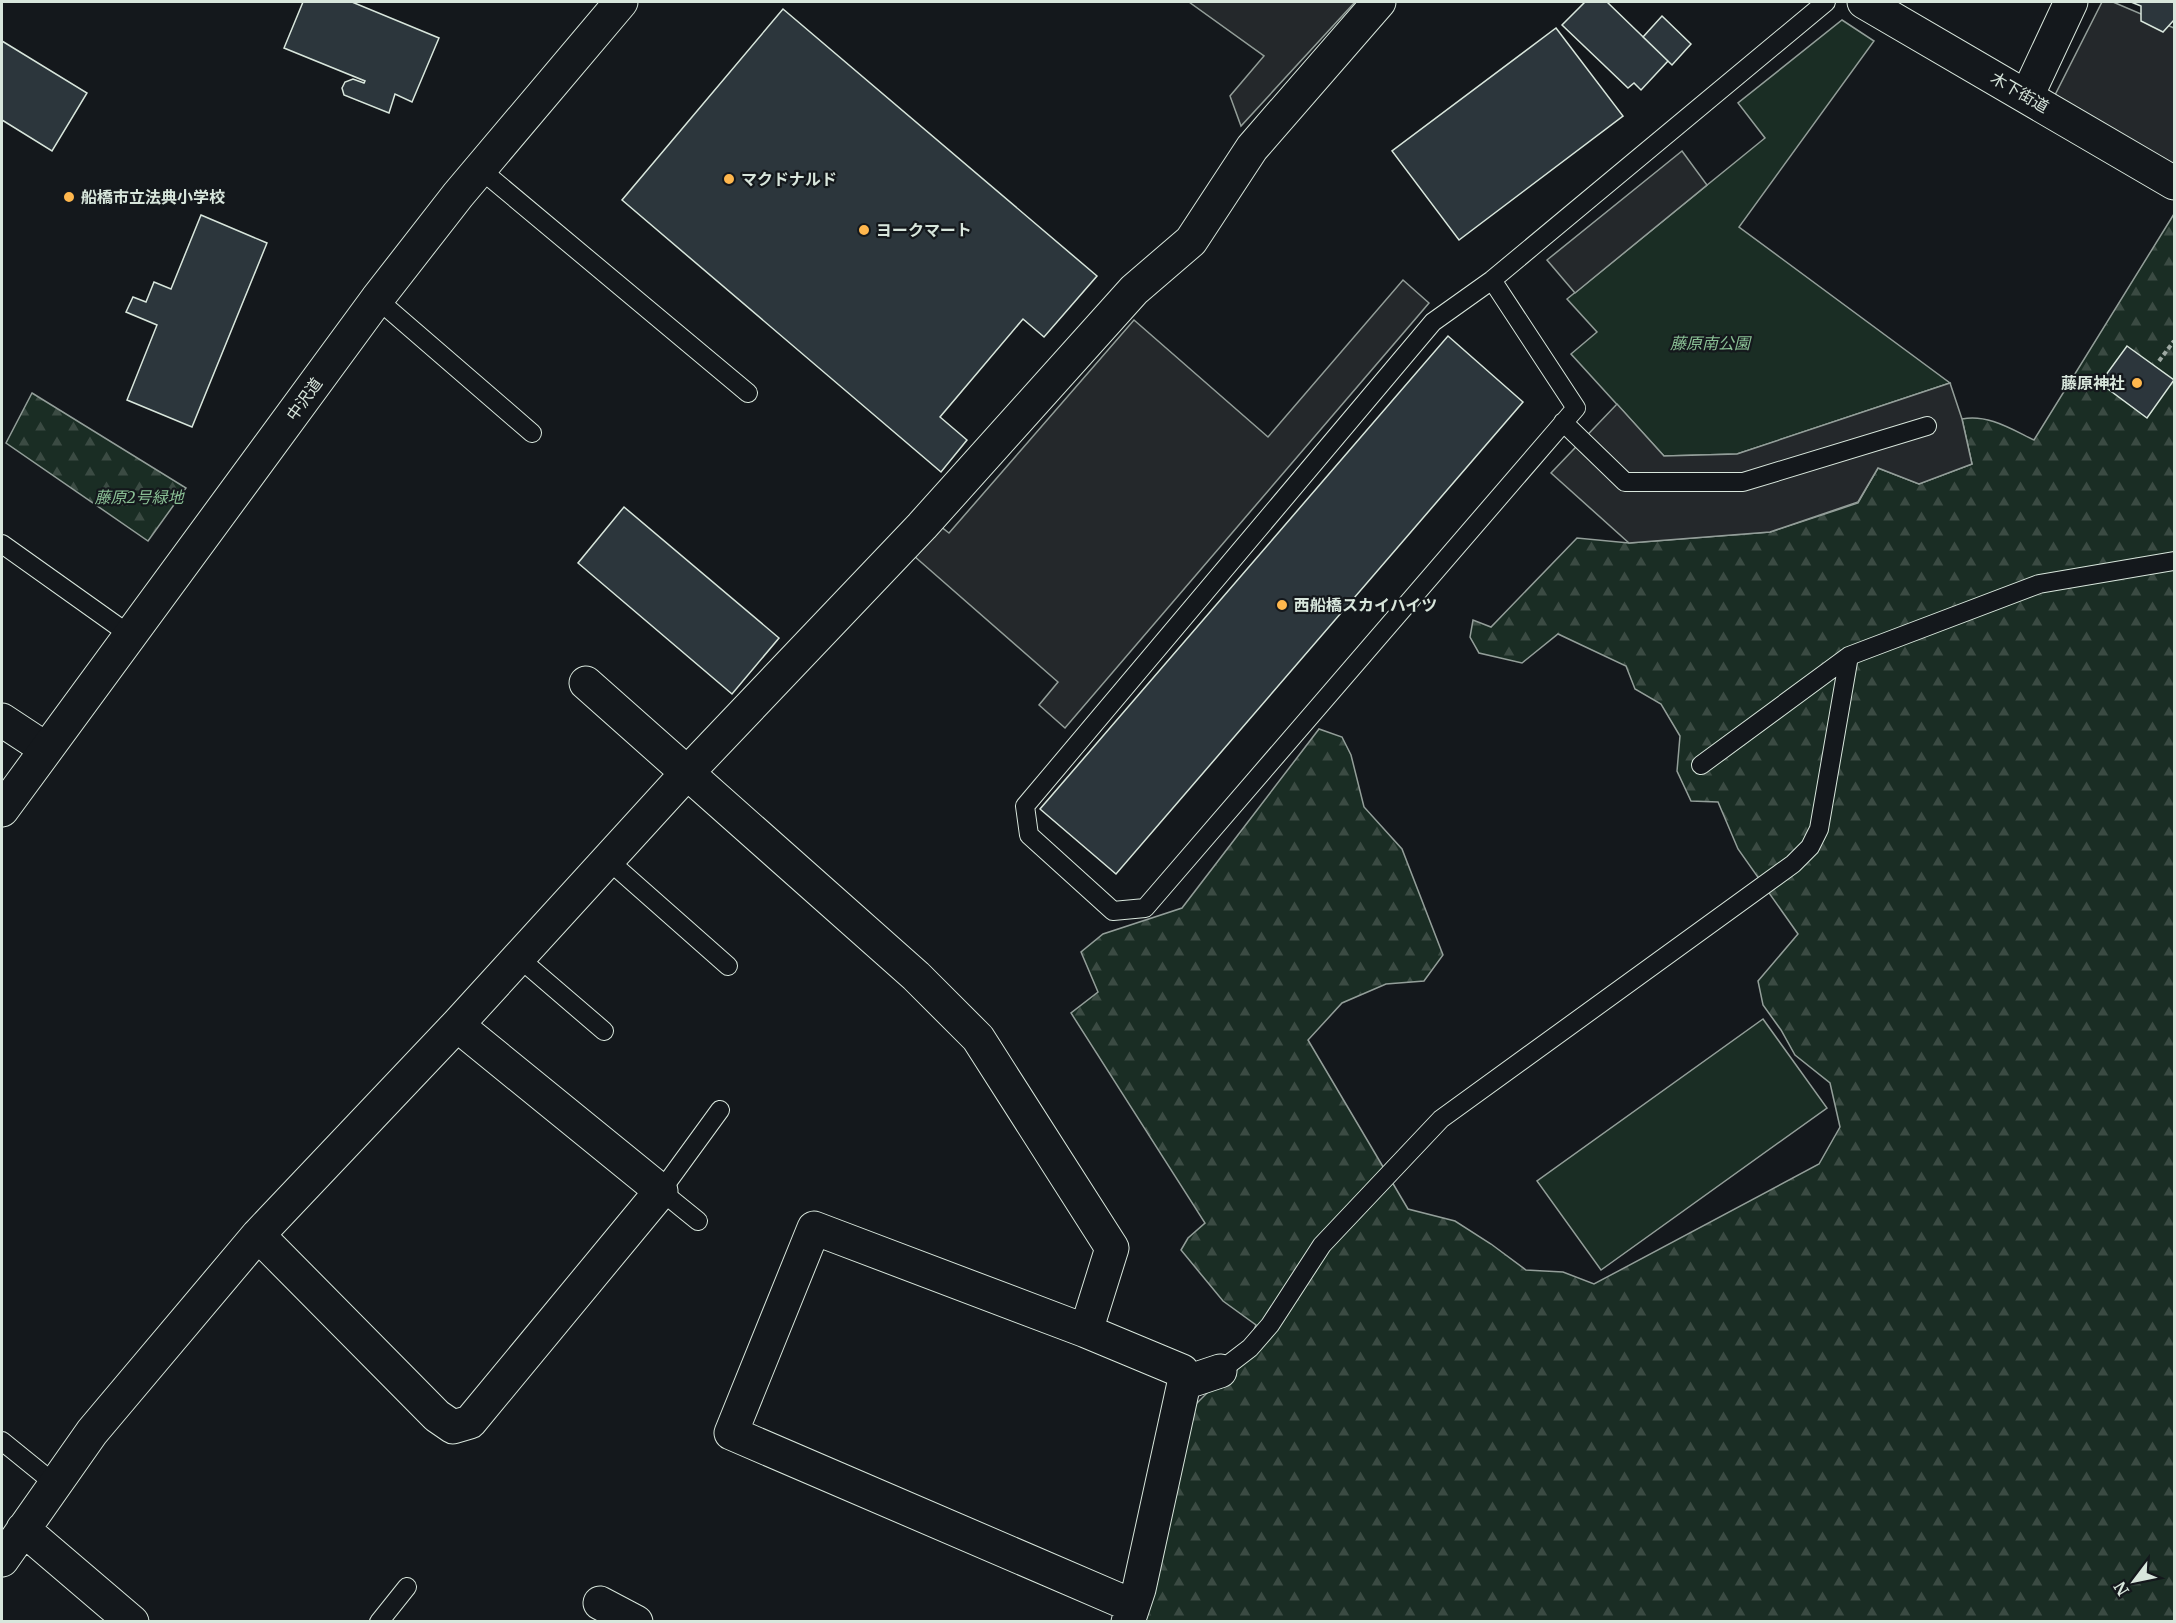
<svg xmlns="http://www.w3.org/2000/svg" width="2176" height="1623" font-family="Merriweather,'Noto Sans JP',serif">
<style>
.green{fill:#1a2d24;stroke:#939e99;stroke-width:1.5}
.forest{fill:url(#forest-firs);stroke:#939e99;stroke-width:1.5}
.parking{fill:#24282b;stroke:#939e99;stroke-width:1.5}
.building{fill:#2c363c;stroke:#d8e6dc;stroke-width:1.5}
.lines{fill:none;stroke-linecap:round;stroke-linejoin:round}
.lane-casing{stroke:#d8e6dc;stroke-width:20}
.street-casing{stroke:#d8e6dc;stroke-width:35}
.secondary-casing{stroke:#d8e6dc;stroke-width:35}
.primary-casing{stroke:#d8e6dc;stroke-width:35}
.path{stroke:#9da8a2;stroke-width:4;stroke-dasharray:4.5 3;stroke-linecap:butt}
.lane{stroke:#14181c;stroke-width:18}
.street{stroke:#14181c;stroke-width:33}
.secondary{stroke:#14181c;stroke-width:33}
.primary{stroke:#14181c;stroke-width:33}
.poi-dot{fill:#ffb74d;stroke:#14181c;stroke-width:2}
.labels{text-anchor:middle;stroke-width:4.5;stroke-linejoin:round;paint-order:stroke}
.street-label{font-size:16px;fill:#d8e6dc;stroke:#14181c}
.poi-label{font-size:16px;font-weight:bold;fill:#d8e6dc;stroke:#14181c;text-anchor:start}
.park-label{font-size:16px;font-style:italic;fill:#8ac095;stroke:#14181c}
</style>
<defs>
<pattern id="forest-firs" width="22" height="20" patternUnits="userSpaceOnUse" patternTransform="scale(1.5)"><rect width="22" height="20" fill="#1a2d24"/><path d="M5 1l3.5 6h-7zM16 11l3.5 6h-7z" fill="#3b4b43"/></pattern>
</defs>
<rect width="100%" height="100%" fill="#14181c"/>
<!-- green -->
<path class="green" d="M1842,20L1874,41L1739,227L1950,383L1737,454L1664,456L1571,354L1597,332L1567,299L1765,138L1738,103Z
M1763,1019L1827,1108L1601,1270L1537,1181Z"/>
<!-- forest -->
<path class="forest" d="M2174,214V1621H1143L1186,1414L1207,1393L1235,1374L1256,1325L1223,1301L1181,1250L1188,1238L1205,1223L1071,1013L1098,992L1081,952L1103,934L1182,908L1319,729L1342,737L1351,755L1364,807L1402,849L1443,955L1424,981L1386,984L1342,1003L1308,1040L1408,1209L1455,1221L1491,1244L1526,1270L1563,1272L1594,1284L1819,1164L1840,1127L1830,1083L1795,1055L1781,1030L1763,1005L1758,981L1798,934L1738,849L1718,802L1691,801L1677,771L1680,736L1661,704L1635,689L1626,666L1558,634L1522,663L1479,653L1470,637L1473,620L1491,627L1577,538L1629,543L1770,532L1858,503L1878,468L1919,484L1972,464L1962,419C1988,414 2011,429 2034,440Z
M32,393L186,488L148,541L6,443Z"/>
<!-- parking -->
<path class="parking" d="M1189,2H1355L1241,126L1230,96L1264,56Z
M2102,2H2113L2174,28V165L2055,95Z
M1682,151L1707,185L1575,293L1547,260Z
M1403,280L1429,303L1065,728L1039,705L1058,682L914,556L940,526L949,533L1134,320L1268,437Z
M1950,383L1962,419L1972,464L1919,484L1878,468L1858,502L1770,532L1629,543L1551,473L1617,404L1664,456L1737,454Z"/>
<!-- building -->
<path class="building" d="M303,2H352L439,38L412,102L395,94L389,113L344,95L342,88L345,82L353,79L364,83L365,81L284,48Z
M1585,2H1607L1668,61L1641,90L1634,83L1628,88L1562,25Z
M2131,2H2174V20L2163,32L2141,21V6Z
M783,9L1097,276L1044,337L1023,319L940,417L967,440L941,472L622,200Z
M1662,16L1691,44L1672,65L1643,37Z
M1556,28L1623,116L1459,240L1392,151Z
M2,41L87,93L52,151L2,120Z
M201,215L267,243L192,427L127,400L157,325L126,312L133,297L146,302L154,282L171,289Z
M1448,336L1523,402L1116,874L1040,809Z
M2127,346L2174,380L2147,418L2100,383Z
M624,507L779,638L732,694L578,563Z"/>
<g class="lines">
<defs>
<path id="lane" d="M480,169L748,393
M1492,280L1576,408L1145,908L1113,911L1029,835L1025,806L1433,322L1492,280L1826,2
M377,299L532,433
M1563,422L1625,482H1743L1927,426
M2,544L130,635
M1701,765L1849,656L2039,584L2174,561
M608,860L728,966
M519,958L604,1031
M698,1221L661,1191L720,1110
M1220,1371L1250,1348L1270,1325L1322,1245L1441,1119L1793,864L1810,847L1819,829L1849,656
M2,1441L55,1484
M379,1622L407,1587"/>
<path id="street" d="M2027,96L2071,2
M586,683L916,976L978,1038L1112,1248L1086,1331
M2,720L46,749
M258,1235L437,1416L453,1427L470,1422L661,1191L457,1025
M1184,1383L1220,1371
M23,1529L132,1622
M2,1560L92,1432L258,1235L457,1025L687,773L922,526L1134,290L1191,241L1252,148L1379,2
M600,1603L636,1622
M1128,1622L1139,1589L1184,1383L1185,1377L1182,1371L1086,1331L814,1228L731,1433L1133,1606"/>
<path id="secondary" d="M2,810L377,299L458,195L621,2"/>
<path id="primary" d="M1864,2L2174,183"/>
</defs>
<!-- lane casing -->
<use href="#lane" class="lane-casing"/>
<!-- street casing -->
<use href="#street" class="street-casing"/>
<!-- secondary casing -->
<use href="#secondary" class="secondary-casing"/>
<!-- primary casing -->
<use href="#primary" class="primary-casing"/>
<!-- path -->
<path class="path" d="M2159,361L2174,341"/>
<!-- lane -->
<use href="#lane" class="lane"/>
<!-- street -->
<use href="#street" class="street"/>
<!-- secondary -->
<use href="#secondary" class="secondary"/>
<!-- primary -->
<use href="#primary" class="primary"/>
</g>
<!-- markers -->
<g class="poi-dot">
<circle cx="729" cy="179" r="6"/>
<circle cx="69" cy="197" r="6"/>
<circle cx="864" cy="230" r="6"/>
<circle cx="2137" cy="383" r="6"/>
<circle cx="1282" cy="605" r="6"/>
</g>
<g class="labels">
<!-- street labels -->
<g class="street-label">
<text transform="translate(2020 92) rotate(30)" y="6">木下街道</text>
<text transform="translate(304 399) rotate(-54)" y="6">中沢道</text>
</g>
<!-- poi labels -->
<g class="poi-label">
<text x="741" y="185">マクドナルド</text>
<text x="81" y="203">船橋市立法典小学校</text>
<text x="876" y="236">ヨークマート</text>
<text x="2125" y="389" text-anchor="end">藤原神社</text>
<text x="1294" y="611">西船橋スカイハイツ</text>
</g>
<!-- park labels -->
<g class="park-label">
<text x="1710" y="349">藤原南公園</text>
<text x="139" y="503">藤原2号緑地</text>
</g>
</g>
<!-- border -->
<rect width="2176" height="1623" fill="none" stroke="#d8e6dc" stroke-width="6"/>
<!-- north arrow -->
<g transform="translate(2134 1581) rotate(238)" stroke="#14181c" stroke-width="4.5" paint-order="stroke">
<path d="M0-4.5L10 22L0 15L-10 22Z" fill="#d8e6dc"/>
<text y="-9" font-size="16" font-weight="bold" text-anchor="middle" fill="#d8e6dc">N</text>
</g>
</svg>
